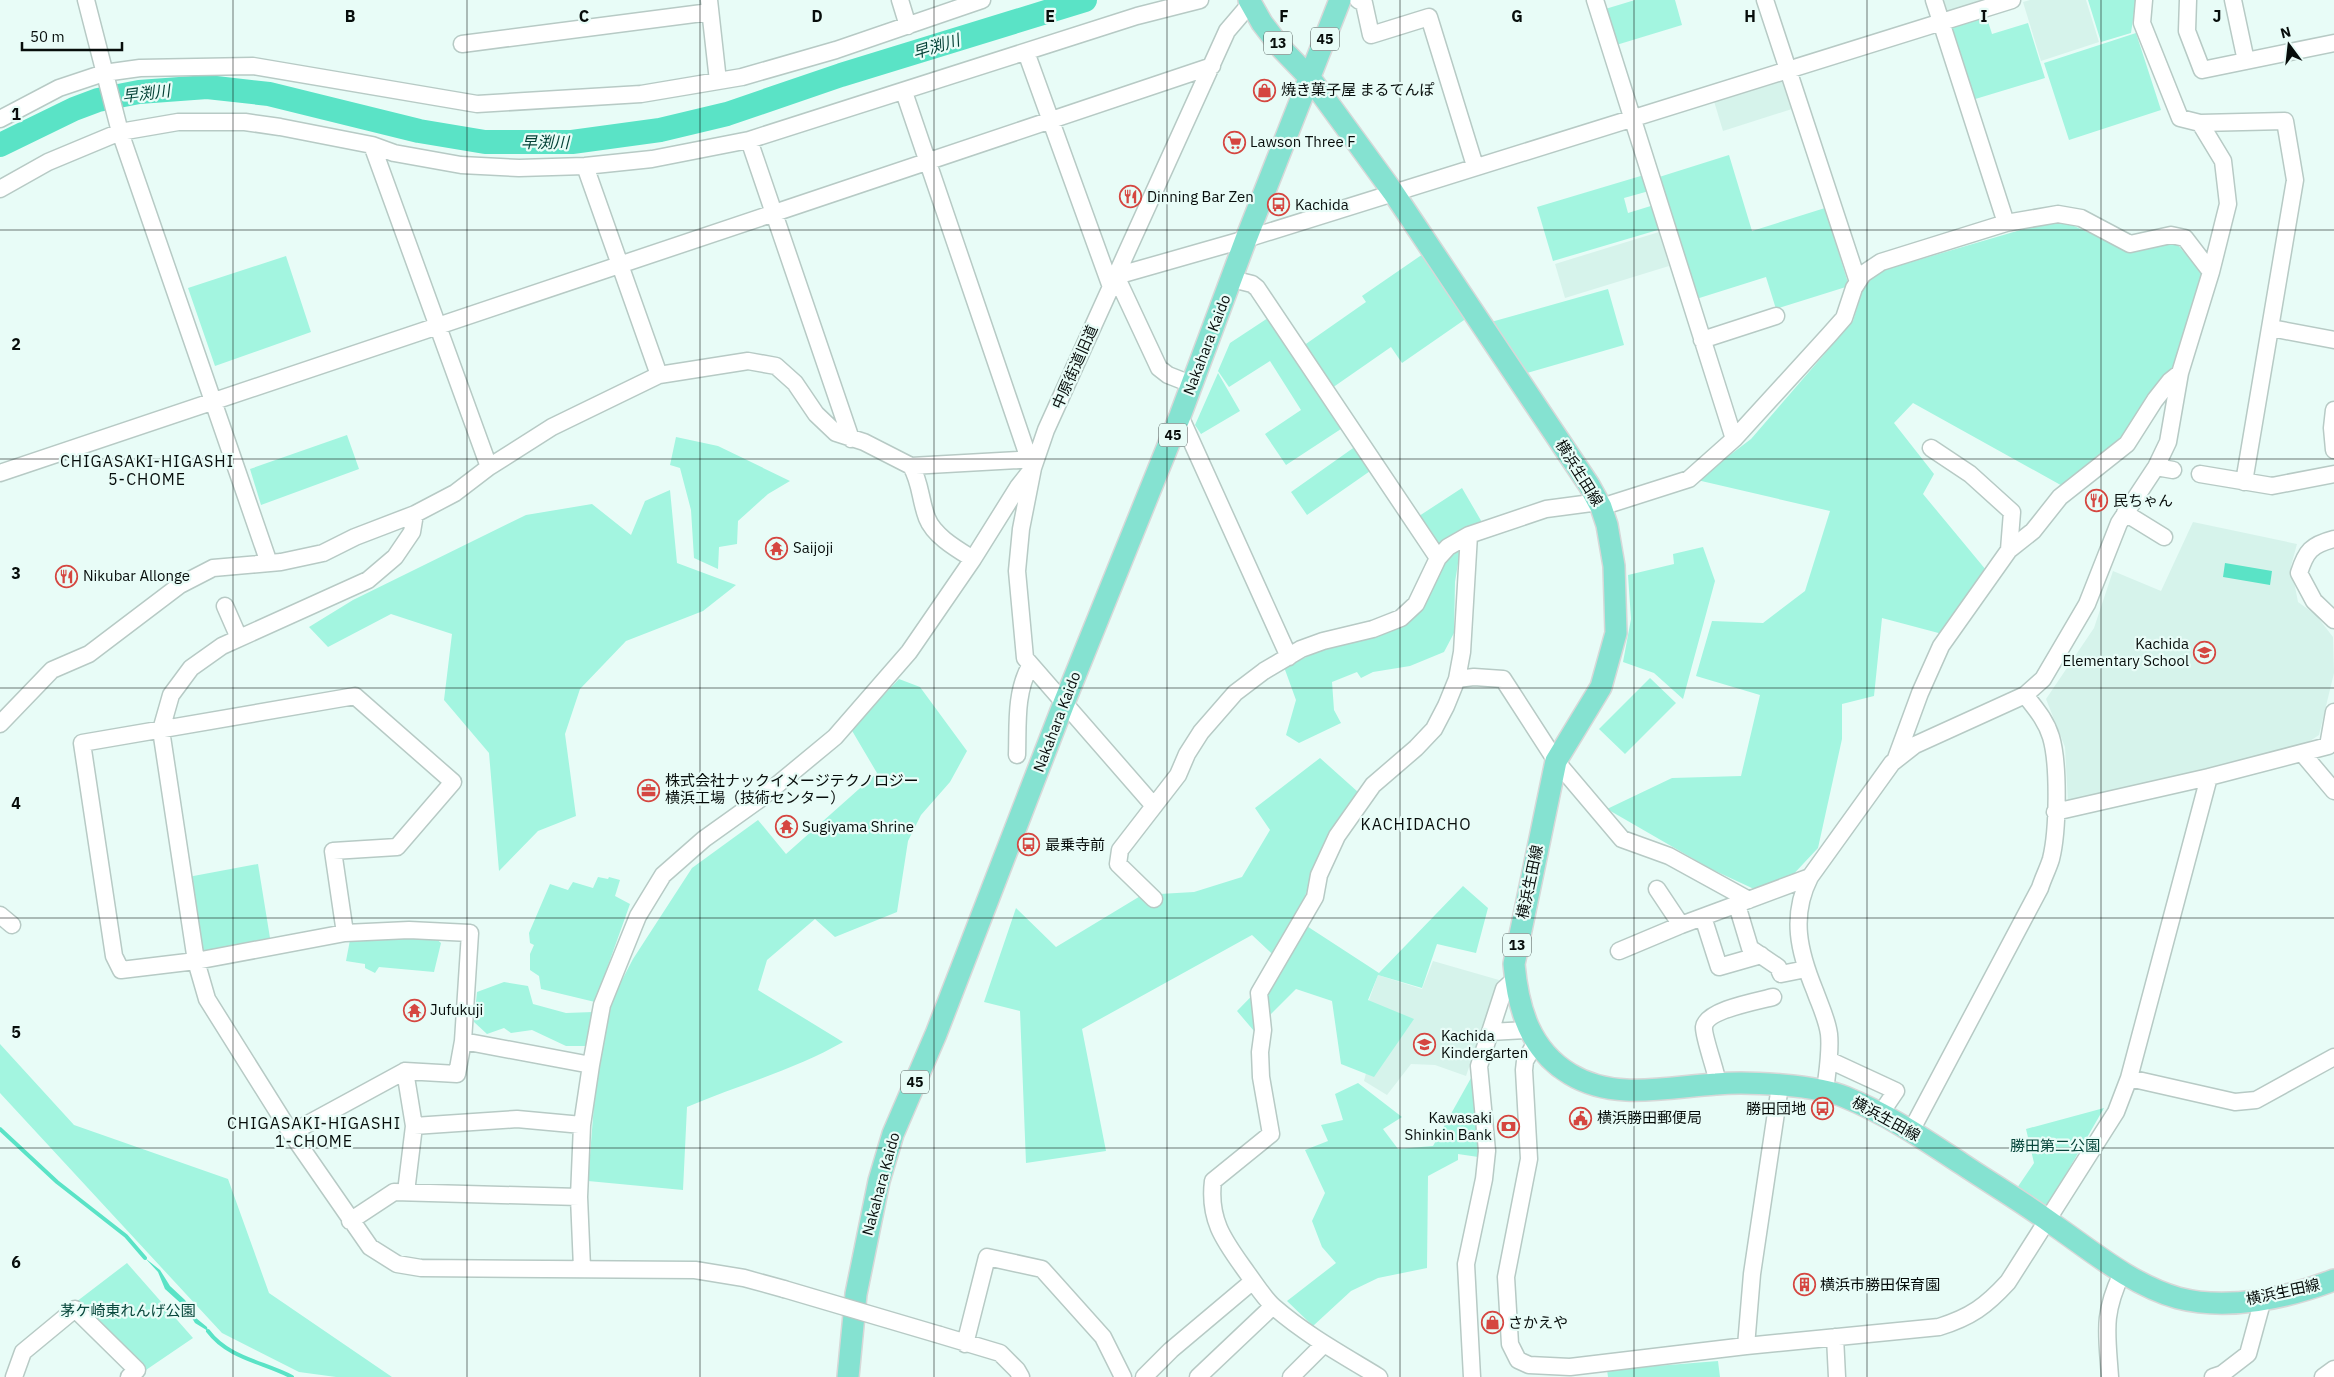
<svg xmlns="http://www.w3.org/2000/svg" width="2334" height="1377" font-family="'IBM Plex Sans','Noto Sans JP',sans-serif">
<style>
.built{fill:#d6f3eb}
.green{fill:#a3f5e0}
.water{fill:#5ae3c6}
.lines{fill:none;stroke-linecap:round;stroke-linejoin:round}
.stream{stroke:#5ae3c6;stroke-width:4}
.river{stroke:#5ae3c6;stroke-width:24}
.minor-casing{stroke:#b7cac5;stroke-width:19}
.major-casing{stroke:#d7d8d8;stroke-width:24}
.minor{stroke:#fff;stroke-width:16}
.major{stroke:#85e2d1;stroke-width:21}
.minor-bridge-casing{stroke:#b7cac5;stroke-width:19;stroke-linecap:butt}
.minor-bridge{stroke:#fff;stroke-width:16}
.grid{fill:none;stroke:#070d0b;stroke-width:1;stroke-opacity:0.55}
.labels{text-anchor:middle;stroke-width:4.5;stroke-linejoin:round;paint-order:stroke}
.shield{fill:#e8fcf7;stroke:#4a5552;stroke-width:1}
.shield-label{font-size:14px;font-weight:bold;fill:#070d0b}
.poi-label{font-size:15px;fill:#070d0b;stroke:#e8fcf7;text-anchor:start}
.street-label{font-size:15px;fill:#070d0b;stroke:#e8fcf7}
.park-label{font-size:15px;fill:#07463b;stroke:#e8fcf7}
.water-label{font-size:16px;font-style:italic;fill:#003f34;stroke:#e8fcf7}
.neighbourhood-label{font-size:16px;letter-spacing:1px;fill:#070d0b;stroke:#e8fcf7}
.grid-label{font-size:16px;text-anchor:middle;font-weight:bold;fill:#070d0b;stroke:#e8fcf7;stroke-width:4.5;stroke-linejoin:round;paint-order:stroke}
</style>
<rect width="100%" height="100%" fill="#e8fcf7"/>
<!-- built -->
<path class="built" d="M1941,0H1998L1946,16Z
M2030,0H2086L2099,42L2041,61L2023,2Z
M1785,76L1795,108L1723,131L1713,98Z
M1659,232L1669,266L1565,298L1555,264Z
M2193,522L2297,544L2291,566L2298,602L2316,615L2333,637L2334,673L2319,735L2307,743L2068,803L2065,747L2046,699L2094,628L2113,571L2161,591Z
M1433,961L1499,980L1466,1076L1435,1065L1411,1064L1387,1095L1364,1081L1378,1026L1369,1000L1378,975L1422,989Z"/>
<!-- green -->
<path class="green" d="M1635,0H1675L1682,25L1613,46L1602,10Z
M2088,0H2136L2131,33L2101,42Z
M1986,15L1992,34L2028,23L2045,78L1972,100L1950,25Z
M2136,33L2161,110L2069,140L2044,63Z
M1729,155L1752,231L1825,208L1849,286L1776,309L1766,277L1693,300L1656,178Z
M1644,175L1649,191L1624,198L1628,213L1654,205L1661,229L1553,261L1537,207Z
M2058,219L2126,249L2174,241L2204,274L2175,368L2123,441L2066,488L1913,403L1894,423L1934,474L1923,494L1986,570L1946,635L1882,618L1874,696L1842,704V739L1818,848L1789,879L1754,889L1711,869L1607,809L1672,778L1741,776L1760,695L1696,676L1712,621L1763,623L1805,591L1830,511L1697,480L1751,439L1853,321L1865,282L1884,270Z
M1423,254L1467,318L1402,363L1391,347L1332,388L1303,346L1366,302L1362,296Z
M286,256L311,332L215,366L188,288Z
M1608,289L1624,345L1527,373L1491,322Z
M1271,316L1344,427L1286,465L1265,434L1301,410L1270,361L1229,387L1218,371L1230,343Z
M1218,373L1240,411L1201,434L1195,425Z
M347,435L359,469L261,505L250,469Z
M676,437L718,446L790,481L768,494L738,521L737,544L719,547L718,569L694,558L691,510L680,468L670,465Z
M1356,446L1373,469L1307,515L1291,492Z
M1462,488L1483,524L1439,549L1416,518Z
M670,490L677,563L736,585L703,611L626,641L580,689L565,734L576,816L538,831L499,871L489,753L444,700L452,634L391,614L328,647L309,627L353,600L526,515L592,504L631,535L645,501Z
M1461,545L1455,582L1454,633L1444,652L1410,666L1373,672L1361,678L1357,672L1332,682L1334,710L1341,723L1299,743L1286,735L1296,700L1284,667L1340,642L1409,619L1446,558Z
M1703,547L1715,581L1683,699L1654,673L1623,662L1631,619L1628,575L1674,564L1673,554Z
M1650,678L1676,703L1625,754L1599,729Z
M899,679L920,687L967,751L950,782L921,815L908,841L897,912L835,937L815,919L767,960L758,990L843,1042C794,1070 739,1085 687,1107L683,1190L588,1181L597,1066L611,1001L633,959L692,868L758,820L786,854L877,773L851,729Z
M1320,758L1358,792L1323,850L1296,919L1379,973L1463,886L1488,908L1476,953L1437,944L1422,988L1378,975L1368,1000L1414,1019L1374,1077L1341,1064L1332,1001L1296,989L1254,1031L1237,1011L1283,964L1252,935L1082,1029L1106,1151L1026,1163L1020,1011L984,1002L1016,908L1056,947L1142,895L1194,892L1242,877L1270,830L1255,808Z
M258,864L270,938L267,943L203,953L188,877Z
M598,877L608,879L609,877L620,880L615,896L630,904L595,1002L541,989L539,976L530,970V954L534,945L530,943L529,933L550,884L568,890L573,882L593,888Z
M434,937L441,943L434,972L379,967L375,973L365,968V964L346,961L350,940Z
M504,982L528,986L533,1004L566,1013L593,1012L586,1046H566L532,1030L511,1033L504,1028L487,1034L474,1022L477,992Z
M0,1044L74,1125L228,1179L269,1293L392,1377H336L299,1372L222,1333L0,1093Z
M1471,1078H1479L1485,1158L1458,1154V1160L1428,1176L1427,1268L1378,1278L1351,1291L1313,1326L1287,1301L1336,1263L1322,1247L1312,1221L1325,1193L1305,1150L1328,1141L1321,1125L1343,1120L1335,1094L1358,1083L1402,1117L1383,1129L1398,1149L1433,1146Z
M2104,1108L2047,1207L2017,1188L2034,1163L2026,1129Z
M127,1263L193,1338L143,1372L76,1302Z
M1718,1361L1720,1377H1608L1607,1370Z"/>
<!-- water -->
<path class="water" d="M2225,563L2272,571L2270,585L2223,577Z
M145,1258L160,1270L170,1286L185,1300L196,1318L207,1327L208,1331L195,1323L186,1308L165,1289L158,1272Z"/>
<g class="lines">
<!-- stream -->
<path class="stream" d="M0,1129L57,1182L126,1236L145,1258
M208,1331C228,1358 263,1362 292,1377"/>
<!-- river -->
<path class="river" d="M0,145L74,109L98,100L139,92L207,87L269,94L419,131L485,142H572L660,130L727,114L841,75L1085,0"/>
<defs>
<path id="minor" d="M86,0L120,132L269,563
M709,0L718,81
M900,0L908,26
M1358,0L1364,3L1371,35L1429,17L1475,166
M1595,0L1734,439
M1765,0L1858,282
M1934,0L2006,223
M2144,0L2142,23L2180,118L2200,123L2285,121L2295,180L2244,482
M2188,0L2187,31L2202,70L2334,43
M2233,0L2246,61
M462,44L710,12
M1026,52L1111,287
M904,92L1029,459
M0,119L59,88L104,73L140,68L253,66L477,104L641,94L742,77L836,50L982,0
M749,140L851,439
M372,145L489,467
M585,166L659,375
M0,189L48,162L120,132L178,122H245L280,127L372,145L394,153L461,165L519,168L585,166L652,159L749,140L1137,16L1200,0
M1116,276L1246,239L2012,0
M1116,276L1159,368L1168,375L1191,384
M1232,279L1252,284L1257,288L1438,558
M2271,328L2334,340
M1702,340L1776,316
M2334,410L2332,428L2334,450
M1180,416L1289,657
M1931,448L1970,474L2012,512L2009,550
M911,466C921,483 920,500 927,518C934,536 957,549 973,559
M2156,467L2173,470
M0,473L1212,66
M2200,474L2272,486L2334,474
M1601,507L1689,479L1734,439L1829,335L1844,318L1854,288L1863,274L1881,262L2006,223L2058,214L2081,218L2130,244L2171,235L2185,238L2211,272
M2125,513L2164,537
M415,514L412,532L395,557L368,580L222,646L191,668L171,695L161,730L196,961L207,999L291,1133L370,1247L397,1264L421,1268L695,1270L744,1278L784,1289
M2334,539C2311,545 2306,551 2299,573L2314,601L2334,620
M225,606L239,638
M1457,679L1474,677L1503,679L1556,761L1622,839L1669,856L1749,900
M355,696L453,782L397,847L333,851L345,933L196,961L121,970L114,956L82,743Z
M0,724L52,670L89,654L180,585L213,568L281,562L323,553L355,537L415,514L455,493L489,467L552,427L659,375L748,361L776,366L795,383L816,414L836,433L864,442L911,466L1036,459
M2302,753L2334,791
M1017,755C1018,725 1015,693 1030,666
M1895,761L1920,693L1941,646L2009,550L2033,531L2060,497L2127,444L2155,400L2170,381L2180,373
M1154,806L1025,658L1017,571L1021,529L1033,468L1046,430L1227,31L1250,4
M2055,812L2209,777L2328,746L2334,712
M1657,889L1681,925
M1154,899L1118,864L1120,850L1178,775L1187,754L1201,732L1235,693L1264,671L1301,649L1323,641L1373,629L1401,618L1416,604L1438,558L1448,547L1469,535L1546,509L1599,502
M1737,905L1750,948L1778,967L1781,974L1806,969
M0,915L12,925
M1703,917L1719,967L1761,955
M1619,951L1681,925L1810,877
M1490,1032L1528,1030
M463,1041L591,1065
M1536,1042L1525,1061L1524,1070L1529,1159L1506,1277L1510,1344L1518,1360L1529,1365L1570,1367L1746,1346L1939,1327C1971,1317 1986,1306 2008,1282L2116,1112L2129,1078L2209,777
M1829,1060L1896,1091L1881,1113
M405,1071L414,1126L406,1192
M2129,1078L2235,1102L2256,1100L2334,1057
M1718,1084C1716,1070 1703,1036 1704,1027C1706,1010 1758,1001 1773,997
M1825,1091C1827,1073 1831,1053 1829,1034C1827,1019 1820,1005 1815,991C1799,952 1790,916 1810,877L1892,763L1915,745L2025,695L2043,679L2087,604L2119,523L2156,467L2168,442L2180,373L2211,272L2228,204L2223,161L2200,123
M414,1126L517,1119L582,1125
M1911,1131L2040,888C2043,878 2048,869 2051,859C2058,831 2059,764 2051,737C2046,720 2035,708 2025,695
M291,1133L405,1071L457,1074L463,1041L470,933L409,930L345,933
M350,1221L394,1192L579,1197
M582,1268L579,1197L582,1125L591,1065L602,1005L638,916L663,875L704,839L760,799L835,737L909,652L973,559L1018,487L1033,468
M940,1335L1000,1353L1017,1370L1021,1377
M1835,1337L1837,1377
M965,1344L987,1257L1042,1269L1103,1337L1123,1377
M1746,1346L1752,1274L1780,1086
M14,1377L23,1352L75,1309L137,1370L129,1377
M1144,1377L1171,1350L1253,1281
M1198,1377L1273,1306
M1291,1377L1324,1344
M1379,1377C1343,1355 1306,1335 1274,1307C1264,1298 1256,1285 1248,1274C1226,1243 1208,1222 1213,1181L1271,1134L1261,1077L1260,1052L1263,1030L1259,993L1315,897L1319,875L1337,836L1373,785L1416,748L1434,729L1446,706L1457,679L1462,652L1469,535
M1472,1377L1466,1264L1484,1179L1487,1151L1479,1066L1504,989L1515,979
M2110,1377C2107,1333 2102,1315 2122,1273
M2213,1377L2222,1374L2248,1354L2263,1299
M2323,1377L2334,1369"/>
<path id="major" d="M1249,0L1262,23L1282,49L1310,78L1393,192L1589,485L1601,507L1607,525L1614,566L1616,633L1601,687L1556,761L1514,964C1518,1009 1530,1050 1570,1074C1614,1101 1668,1087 1716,1084C1747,1081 1817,1085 1845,1097C1887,1114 1924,1139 1962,1164C1992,1184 2024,1203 2054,1225C2093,1252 2132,1285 2178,1298C2228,1311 2287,1298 2334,1280
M848,1377L856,1294L879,1181L893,1134L936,1034L1064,703L1180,416L1246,239L1340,0"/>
</defs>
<!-- minor casing -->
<use href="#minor" class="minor-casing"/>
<!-- major casing -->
<use href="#major" class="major-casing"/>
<!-- minor -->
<use href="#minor" class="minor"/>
<!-- major -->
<use href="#major" class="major"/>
<defs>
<path id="minor-bridge" d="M784,1289L940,1335"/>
</defs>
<!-- minor-bridge casing -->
<use href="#minor-bridge" class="minor-bridge-casing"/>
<!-- minor-bridge -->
<use href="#minor-bridge" class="minor-bridge"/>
</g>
<!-- grid -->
<path class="grid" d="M233,0V1377M467,0V1377M700,0V1377M934,0V1377M1167,0V1377M1400,0V1377M1634,0V1377M1867,0V1377M2101,0V1377M0,230H2334M0,459H2334M0,688H2334M0,918H2334M0,1148H2334"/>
<!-- icons -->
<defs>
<symbol id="shop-ring" viewBox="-11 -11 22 22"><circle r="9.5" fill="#e8fcf7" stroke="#d54640" stroke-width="1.5"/><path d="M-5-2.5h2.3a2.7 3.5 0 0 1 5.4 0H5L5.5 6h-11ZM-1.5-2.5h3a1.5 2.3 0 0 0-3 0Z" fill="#d54640"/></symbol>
<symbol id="supermarket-ring" viewBox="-11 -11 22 22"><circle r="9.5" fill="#e8fcf7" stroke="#d54640" stroke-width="1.5"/><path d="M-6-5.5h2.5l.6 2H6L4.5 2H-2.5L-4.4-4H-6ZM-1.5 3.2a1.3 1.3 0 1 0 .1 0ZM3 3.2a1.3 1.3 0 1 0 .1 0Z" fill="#d54640"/></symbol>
<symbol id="restaurant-ring" viewBox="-11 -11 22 22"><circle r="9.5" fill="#e8fcf7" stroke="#d54640" stroke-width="1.5"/><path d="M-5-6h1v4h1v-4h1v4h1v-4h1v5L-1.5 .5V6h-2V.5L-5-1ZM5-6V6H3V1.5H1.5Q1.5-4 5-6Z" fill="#d54640"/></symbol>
<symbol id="bus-ring" viewBox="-11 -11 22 22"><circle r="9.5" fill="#e8fcf7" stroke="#d54640" stroke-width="1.5"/><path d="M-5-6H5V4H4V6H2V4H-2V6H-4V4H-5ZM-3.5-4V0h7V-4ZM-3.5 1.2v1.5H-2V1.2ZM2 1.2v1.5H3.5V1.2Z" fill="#d54640"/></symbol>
<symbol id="temple-ring" viewBox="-11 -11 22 22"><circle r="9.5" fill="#e8fcf7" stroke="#d54640" stroke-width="1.5"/><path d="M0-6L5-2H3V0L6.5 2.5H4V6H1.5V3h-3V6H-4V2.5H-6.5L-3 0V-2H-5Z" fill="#d54640"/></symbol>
<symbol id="school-ring" viewBox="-11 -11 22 22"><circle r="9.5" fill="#e8fcf7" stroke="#d54640" stroke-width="1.5"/><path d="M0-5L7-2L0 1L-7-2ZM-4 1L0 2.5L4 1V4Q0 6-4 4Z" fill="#d54640"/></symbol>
<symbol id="office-ring" viewBox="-11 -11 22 22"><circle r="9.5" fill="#e8fcf7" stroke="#d54640" stroke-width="1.5"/><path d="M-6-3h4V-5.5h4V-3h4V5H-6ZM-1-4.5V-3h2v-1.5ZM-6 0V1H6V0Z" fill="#d54640"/></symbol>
<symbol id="civic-ring" viewBox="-11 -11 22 22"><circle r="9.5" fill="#e8fcf7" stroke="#d54640" stroke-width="1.5"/><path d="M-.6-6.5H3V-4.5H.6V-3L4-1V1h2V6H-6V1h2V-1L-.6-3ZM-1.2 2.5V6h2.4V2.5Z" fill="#d54640"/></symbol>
<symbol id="bank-ring" viewBox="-11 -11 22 22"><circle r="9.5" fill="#e8fcf7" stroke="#d54640" stroke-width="1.5"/><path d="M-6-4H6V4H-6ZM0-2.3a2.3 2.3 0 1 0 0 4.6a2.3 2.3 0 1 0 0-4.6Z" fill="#d54640"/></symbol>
<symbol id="building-ring" viewBox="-11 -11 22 22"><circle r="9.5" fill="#e8fcf7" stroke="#d54640" stroke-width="1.5"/><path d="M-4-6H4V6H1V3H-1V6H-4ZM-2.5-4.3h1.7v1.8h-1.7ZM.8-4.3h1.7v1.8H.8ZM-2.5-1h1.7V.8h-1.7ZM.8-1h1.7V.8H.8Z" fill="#d54640"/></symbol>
</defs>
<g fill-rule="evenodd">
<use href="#shop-ring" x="1252" y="78" width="25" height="25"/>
<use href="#supermarket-ring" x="1222" y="130" width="25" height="25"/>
<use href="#restaurant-ring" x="1118" y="184" width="25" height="25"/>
<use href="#bus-ring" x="1266" y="192" width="25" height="25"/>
<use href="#restaurant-ring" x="2084" y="488" width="25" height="25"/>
<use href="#temple-ring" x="764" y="536" width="25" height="25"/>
<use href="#restaurant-ring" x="54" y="564" width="25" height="25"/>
<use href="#school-ring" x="2192" y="640" width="25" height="25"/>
<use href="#office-ring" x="636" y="778" width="25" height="25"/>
<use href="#temple-ring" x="774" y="814" width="25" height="25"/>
<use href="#bus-ring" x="1016" y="832" width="25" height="25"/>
<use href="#temple-ring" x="402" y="998" width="25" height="25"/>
<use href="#school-ring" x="1412" y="1032" width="25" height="25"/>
<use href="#bus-ring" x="1810" y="1096" width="25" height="25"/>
<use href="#civic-ring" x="1568" y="1106" width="25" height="25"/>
<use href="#bank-ring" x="1496" y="1114" width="25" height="25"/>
<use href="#building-ring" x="1792" y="1272" width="25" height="25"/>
<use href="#shop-ring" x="1480" y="1310" width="25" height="25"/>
</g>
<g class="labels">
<!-- shield labels -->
<g class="shield">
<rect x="1311" y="27.5" width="28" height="23" rx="4"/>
<rect x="1264" y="31.5" width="28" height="23" rx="4"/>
<rect x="1159" y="423.5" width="28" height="23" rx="4"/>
<rect x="1503" y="933.5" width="28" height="23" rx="4"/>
<rect x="901" y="1070.5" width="28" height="23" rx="4"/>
</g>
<g class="shield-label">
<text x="1325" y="44">45</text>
<text x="1278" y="48">13</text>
<text x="1173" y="440">45</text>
<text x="1517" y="950">13</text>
<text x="915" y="1087">45</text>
</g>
<!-- poi labels -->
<g class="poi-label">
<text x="1281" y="95">焼き菓子屋 まるてんぽ</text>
<text x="1250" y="147">Lawson Three F</text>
<text x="1147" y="202">Dinning Bar Zen</text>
<text x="1295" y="210">Kachida</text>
<text x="2113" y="506">民ちゃん</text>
<text x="793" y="553">Saijoji</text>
<text x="83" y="581">Nikubar Allonge</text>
<text x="2189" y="649" text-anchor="end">Kachida<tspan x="2189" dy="17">Elementary School</tspan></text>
<text x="665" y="786">株式会社ナックイメージテクノロジー<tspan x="665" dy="17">横浜工場（技術センター）</tspan></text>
<text x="802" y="832">Sugiyama Shrine</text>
<text x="1045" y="850">最乗寺前</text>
<text x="430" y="1015">Jufukuji</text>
<text x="1441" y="1041">Kachida<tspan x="1441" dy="17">Kindergarten</tspan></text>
<text x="1806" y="1114" text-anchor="end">勝田団地</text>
<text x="1492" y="1123" text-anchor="end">Kawasaki<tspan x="1492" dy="17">Shinkin Bank</tspan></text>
<text x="1597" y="1123">横浜勝田郵便局</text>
<text x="1820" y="1290">横浜市勝田保育園</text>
<text x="1508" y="1328">さかえや</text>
</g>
<!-- street labels -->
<g class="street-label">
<text transform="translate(1207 345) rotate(-69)" y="5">Nakahara Kaido</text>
<text transform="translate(1075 367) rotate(-66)" y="5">中原街道旧道</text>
<text transform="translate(1579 473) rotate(58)" y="5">横浜生田線</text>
<text transform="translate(1057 722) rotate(-69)" y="5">Nakahara Kaido</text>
<text transform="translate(1530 882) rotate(-78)" y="5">横浜生田線</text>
<text transform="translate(1886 1119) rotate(29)" y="5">横浜生田線</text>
<text transform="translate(881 1184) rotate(-75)" y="5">Nakahara Kaido</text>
<text transform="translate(2283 1292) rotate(-12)" y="5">横浜生田線</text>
</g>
<!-- park labels -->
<g class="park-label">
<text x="2055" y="1151">勝田第二公園</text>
<text x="128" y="1316">茅ケ崎東れんげ公園</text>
</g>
<!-- water labels -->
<g class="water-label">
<text transform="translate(936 46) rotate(-17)" y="6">早渕川</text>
<text transform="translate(146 93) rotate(-7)" y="6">早渕川</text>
<text x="545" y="148">早渕川</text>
</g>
<!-- neighbourhood labels -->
<g class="neighbourhood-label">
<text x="147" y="467">CHIGASAKI-HIGASHI<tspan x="147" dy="18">5-CHOME</tspan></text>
<text x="1416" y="830">KACHIDACHO</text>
<text x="314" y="1129">CHIGASAKI-HIGASHI<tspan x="314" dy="18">1-CHOME</tspan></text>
</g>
</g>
<g class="grid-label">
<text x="350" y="22">B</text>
<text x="584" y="22">C</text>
<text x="817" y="22">D</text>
<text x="1050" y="22">E</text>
<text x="1284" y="22">F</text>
<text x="1517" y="22">G</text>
<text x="1750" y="22">H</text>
<text x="1984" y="22">I</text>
<text x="2217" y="22">J</text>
<text x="16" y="120">1</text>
<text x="16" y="350">2</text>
<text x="16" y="579">3</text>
<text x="16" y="809">4</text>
<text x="16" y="1038">5</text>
<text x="16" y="1268">6</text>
</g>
<!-- north arrow -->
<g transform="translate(2289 45) rotate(345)" stroke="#e8fcf7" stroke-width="4" paint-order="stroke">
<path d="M0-4L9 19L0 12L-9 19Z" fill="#070d0b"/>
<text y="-8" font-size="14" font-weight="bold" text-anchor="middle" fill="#070d0b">N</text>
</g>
<!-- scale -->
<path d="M22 42v8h100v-8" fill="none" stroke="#070d0b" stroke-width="2.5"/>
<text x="30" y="42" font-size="15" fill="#070d0b" stroke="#e8fcf7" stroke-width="4" paint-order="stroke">50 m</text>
</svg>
